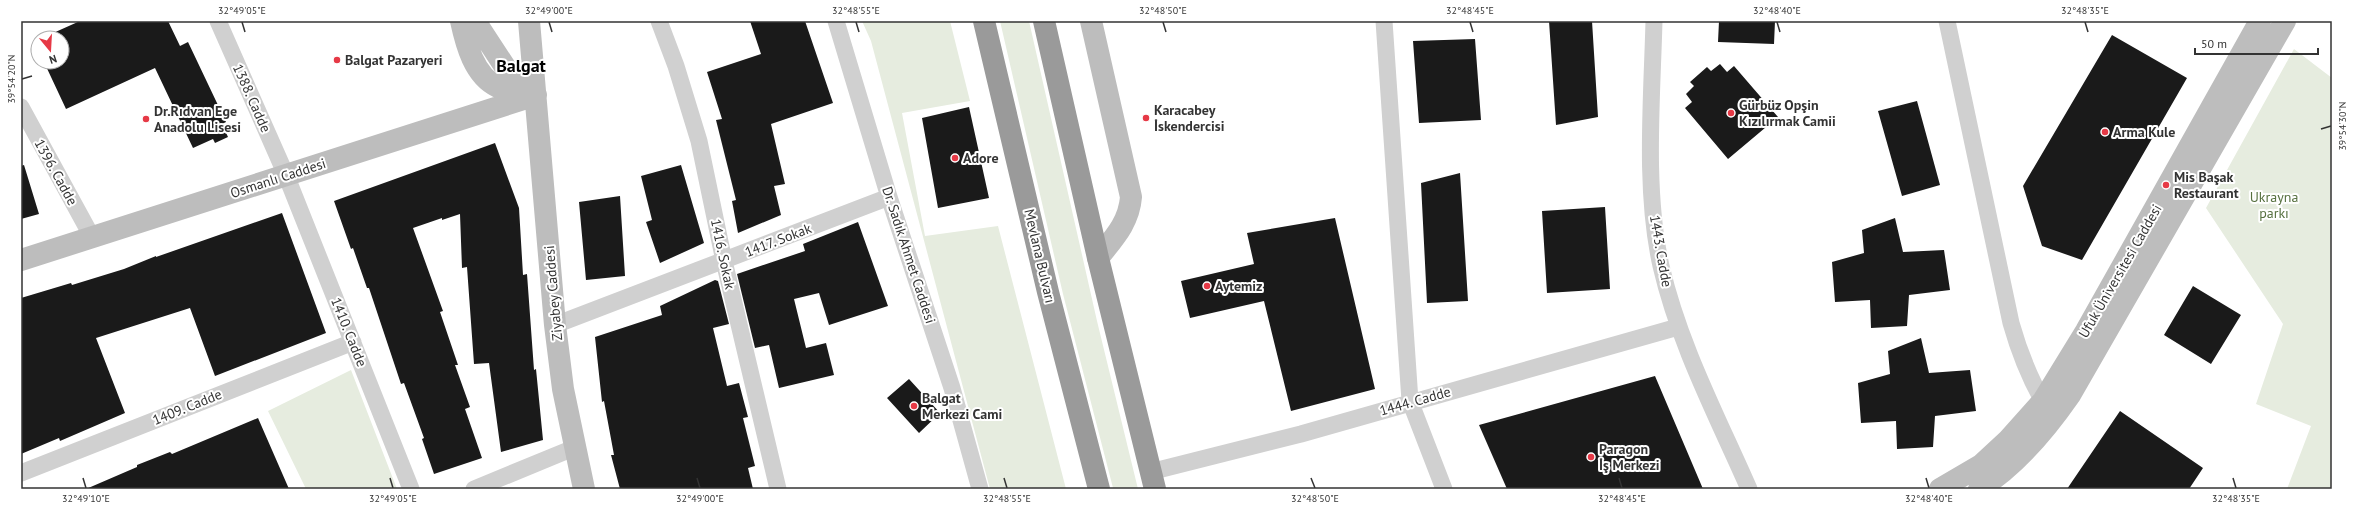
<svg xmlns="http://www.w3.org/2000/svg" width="2353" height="510" font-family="'PT Sans',sans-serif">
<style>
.green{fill:#e6ecdf}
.building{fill:#1a1a1a}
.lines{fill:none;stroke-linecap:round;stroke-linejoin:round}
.street{stroke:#d0d0d0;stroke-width:17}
.secondary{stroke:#bdbdbd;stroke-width:22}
.highway{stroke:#9a9a9a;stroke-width:22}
.ticks{fill:none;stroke:#333;stroke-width:1.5}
.poi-dot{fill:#e63946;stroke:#fff;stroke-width:1.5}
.labels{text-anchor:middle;stroke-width:4;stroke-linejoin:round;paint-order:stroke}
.poi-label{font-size:14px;font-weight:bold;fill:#333;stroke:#fff;text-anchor:start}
.street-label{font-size:14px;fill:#333;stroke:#fff}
.park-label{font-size:14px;fill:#56703f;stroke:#fff}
.district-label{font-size:18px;font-weight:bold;fill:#000;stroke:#fff}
.neatline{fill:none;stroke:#333;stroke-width:1.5}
.ticks-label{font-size:10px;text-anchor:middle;fill:#333}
</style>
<rect width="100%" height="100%" fill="#fff"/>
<!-- green -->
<path class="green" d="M862,21H950L970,101L902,113L925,236L998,226L1066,489H990L871,41Z
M1000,21H1029L1097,321L1138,489L1113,488L1063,294Z
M2294,49L2332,78V489H2287L2311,426L2256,404L2283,324L2206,208Z
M351,370L397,489H306L268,411Z"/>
<!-- building -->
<path class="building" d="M80,21H168L180,46L188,42L226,122L222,124L228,137L215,143L213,139L193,148L155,68L66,109L44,62H62V38H42Z
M750,21H805L833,103L771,124L785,184L774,186L781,215L738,233L732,201L736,200L716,120L722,119L707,72L761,54Z
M1549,21H1592L1598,117L1556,125Z
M1719,21H1775L1774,44L1718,42Z
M2112,35L2187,78L2082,260L2042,246L2023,186Z
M1475,39L1481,120L1419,123L1413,41Z
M1720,64L1727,72L1734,66L1778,117L1728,159L1685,108L1692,102L1686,94L1694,86L1690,82L1707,67L1711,71Z
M1917,101L1940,185L1902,196L1878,111Z
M969,107L989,198L938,208L922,118Z
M495,143L519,208L523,275L527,274L534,370L536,369L543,440L501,452L489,363L474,364L467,267L462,268L460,214L442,220V218L413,228L443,311L440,312L458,365H455L470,407L465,409L482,458L434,474L422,439L424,438L404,383L401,384L369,288H367L353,248L351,249L334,201Z
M24,165L39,214L21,219V166Z
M681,165L704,243L660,263L646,222L652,220L641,176Z
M1460,173L1468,301L1427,303L1421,183Z
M620,196L625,276L586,280L579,202Z
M1605,207L1610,289L1547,293L1542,211Z
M282,213L326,333L215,376L190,308L96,338L125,413L60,441L59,438L21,454V298L71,283L72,285L124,269L156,256V257Z
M1335,218L1375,389L1291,411L1264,301L1190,318L1181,281L1254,264L1247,233Z
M1895,218L1903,252L1944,250L1950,290L1909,295L1907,326L1871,328L1870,300L1835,302L1832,262L1864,253L1862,230Z
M858,222L888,306L829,325L819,293L794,299L806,348L826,343L834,375L779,388L769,345L755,348L737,274L805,251L803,244Z
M715,280L718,281L729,324L713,328L727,386L739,383L748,417L743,418L755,466L748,468L753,489H620L611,455H614L604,401L602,402L595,337L662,315L660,306Z
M2193,286L2241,315L2211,364L2164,335Z
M1921,338L1929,373L1970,370L1976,411L1935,416L1933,447L1897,449L1896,421L1861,423L1858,383L1890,374L1888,351Z
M1655,376L1703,489H1507L1479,425Z
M909,379L940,413L919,433L887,398Z
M2120,411L2203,468L2189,489H2067Z
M258,418L289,489H86L137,467V465L170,452L172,454Z"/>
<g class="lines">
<!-- street -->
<path class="street" d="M218,21L286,175L411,489
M659,21L676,66L699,141L724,261L778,489
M836,21L889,197L952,388L980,489
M1384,21L1410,401L1444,489
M1654,21C1652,99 1644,190 1661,266C1679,344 1717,416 1749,489
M1947,21L2011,323C2020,355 2031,382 2048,410
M21,107L92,237
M555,325L889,197
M1150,472L1301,434L1678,327
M21,473L353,342
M474,489L576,447"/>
<!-- secondary -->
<path class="secondary" d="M461,21C466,44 474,76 498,87C509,92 523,93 535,95
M475,21L509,73L535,94
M529,21L555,325L563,389L584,489
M1091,21L1131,197C1129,223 1113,239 1098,258
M21,260L536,95
M1940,489L1981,465L2008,440L2043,401L2086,331L2260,21
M1979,489C2016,466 2045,431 2070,395L2285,21"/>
<!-- highway -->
<path class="highway" d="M984,21L1048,292L1099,489
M1044,21L1098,258L1155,489"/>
</g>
<!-- ticks -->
<path class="ticks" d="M242,22L245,32M549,22L552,32M856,22L859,32M1163,22L1166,32M1470,22L1473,32M1777,22L1780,32M2085,22L2088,32M22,79L32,76M2321,129L2331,126M83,478L86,488M390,478L393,488M697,478L700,488M1004,478L1007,488M1311,478L1315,488M1619,478L1622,488M1926,478L1929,488M2233,478L2236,488"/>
<!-- markers -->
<g class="poi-dot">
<circle cx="337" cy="60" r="4"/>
<circle cx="1731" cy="113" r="4"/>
<circle cx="1146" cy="118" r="4"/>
<circle cx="146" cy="119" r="4"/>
<circle cx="2105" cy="132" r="4"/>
<circle cx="955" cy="158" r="4"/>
<circle cx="2166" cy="185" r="4"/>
<circle cx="1207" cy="286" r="4"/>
<circle cx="914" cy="406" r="4"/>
<circle cx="1591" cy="457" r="4"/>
</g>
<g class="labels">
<!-- poi labels -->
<g class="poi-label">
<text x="345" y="65">Balgat Pazaryeri</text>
<text x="1739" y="110">Gürbüz Opşin<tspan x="1739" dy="16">Kızılırmak Camii</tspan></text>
<text x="1154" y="115">Karacabey<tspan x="1154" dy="16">İskendercisi</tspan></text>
<text x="154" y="116">Dr.Rıdvan Ege<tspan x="154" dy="16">Anadolu Lisesi</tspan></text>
<text x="2113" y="137">Arma Kule</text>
<text x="963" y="163">Adore</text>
<text x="2174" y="182">Mis Başak<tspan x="2174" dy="16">Restaurant</tspan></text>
<text x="1215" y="291">Aytemiz</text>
<text x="922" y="403">Balgat<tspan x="922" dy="16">Merkezi Cami</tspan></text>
<text x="1599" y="454">Paragon<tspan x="1599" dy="16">İş Merkezi</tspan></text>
</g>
<!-- street labels -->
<g class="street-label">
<text transform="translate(252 98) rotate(66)" y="5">1388. Cadde</text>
<text transform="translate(56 172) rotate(61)" y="5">1396. Cadde</text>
<text transform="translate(278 178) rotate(-18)" y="5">Osmanlı Caddesi</text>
<text transform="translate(778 240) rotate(-21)" y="5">1417. Sokak</text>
<text transform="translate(1661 251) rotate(80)" y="5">1443. Cadde</text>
<text transform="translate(723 254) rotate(78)" y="5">1416. Sokak</text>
<text transform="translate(909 255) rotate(72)" y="5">Dr. Sadık Ahmet Caddesi</text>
<text transform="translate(1040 256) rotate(77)" y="5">Mevlana Bulvarı</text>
<text transform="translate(2120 271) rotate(-60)" y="5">Ufuk Üniversitesi Caddesi</text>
<text transform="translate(553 293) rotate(-95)" y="5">Ziyabey Caddesi</text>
<text transform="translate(349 332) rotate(68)" y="5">1410. Cadde</text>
<text transform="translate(1415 401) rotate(-16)" y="5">1444. Cadde</text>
<text transform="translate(187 407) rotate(-22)" y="5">1409. Cadde</text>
</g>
<!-- park labels -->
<g class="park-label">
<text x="2274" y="202">Ukrayna<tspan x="2274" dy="16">parkı</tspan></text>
</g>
<!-- district labels -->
<g class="district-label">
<text x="521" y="72">Balgat</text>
</g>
</g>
<!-- border -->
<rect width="2353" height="510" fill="none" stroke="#ffffff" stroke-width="44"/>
<!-- north arrow -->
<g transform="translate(50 50) rotate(162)"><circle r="19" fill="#ffffff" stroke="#adadad"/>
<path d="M0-3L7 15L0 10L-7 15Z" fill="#e63946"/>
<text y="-6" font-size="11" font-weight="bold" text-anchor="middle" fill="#333333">N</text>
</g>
<!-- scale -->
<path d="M2195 48v6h123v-6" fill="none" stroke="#333333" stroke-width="2"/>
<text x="2201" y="48" font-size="12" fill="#333333" stroke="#ffffff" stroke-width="3" paint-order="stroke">50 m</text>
<rect x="22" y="22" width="2309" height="466" class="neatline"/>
<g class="ticks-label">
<text x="242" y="14">32°49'05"E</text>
<text x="549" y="14">32°49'00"E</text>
<text x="856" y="14">32°48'55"E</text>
<text x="1163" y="14">32°48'50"E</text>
<text x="1470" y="14">32°48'45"E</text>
<text x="1777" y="14">32°48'40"E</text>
<text x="2085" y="14">32°48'35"E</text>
<text transform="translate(11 79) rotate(-90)" y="4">39°54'20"N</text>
<text transform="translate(2342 126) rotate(-90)" y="4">39°54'30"N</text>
<text x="86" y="502">32°49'10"E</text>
<text x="393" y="502">32°49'05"E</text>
<text x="700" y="502">32°49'00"E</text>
<text x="1007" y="502">32°48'55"E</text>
<text x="1315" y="502">32°48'50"E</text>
<text x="1622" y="502">32°48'45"E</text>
<text x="1929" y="502">32°48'40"E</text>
<text x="2236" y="502">32°48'35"E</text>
</g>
</svg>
